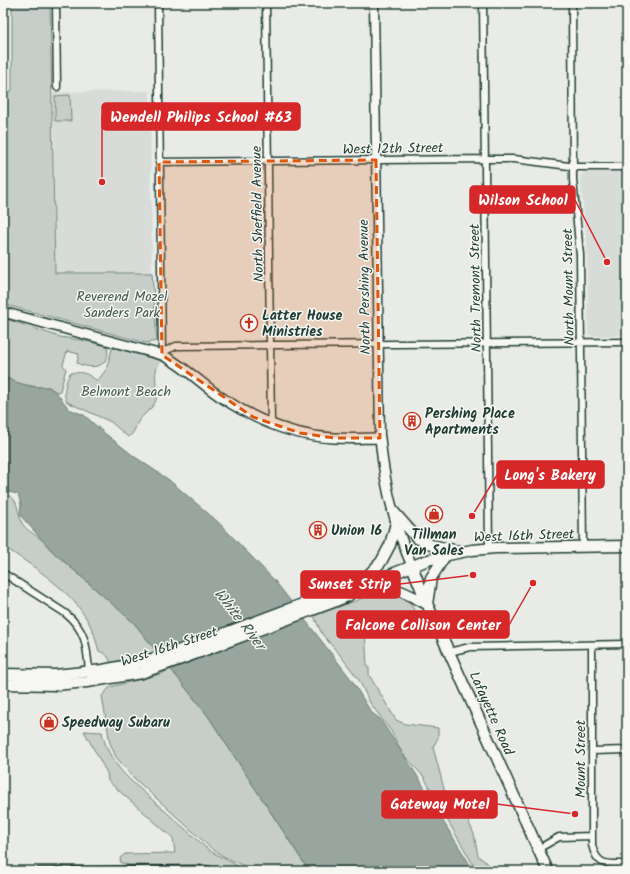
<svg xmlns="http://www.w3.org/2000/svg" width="630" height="874" font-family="Kalam,sans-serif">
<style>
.built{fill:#d8dcd8}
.green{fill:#c7cec9;stroke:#73867e}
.water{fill:#99a6a0;stroke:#687c75}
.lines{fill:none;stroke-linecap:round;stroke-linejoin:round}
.minor-casing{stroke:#1f3d34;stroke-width:9}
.tertiary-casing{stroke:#1f3d34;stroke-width:11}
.secondary-casing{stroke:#1f3d34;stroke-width:12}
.primary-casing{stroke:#1f3d34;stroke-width:13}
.minor{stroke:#f6f6f2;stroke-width:6}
.tertiary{stroke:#f6f6f2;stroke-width:8}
.secondary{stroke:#f6f6f2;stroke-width:9}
.primary{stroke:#f6f6f2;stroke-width:10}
.marked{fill:#de580e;fill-opacity:0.2;stroke:#de580e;stroke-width:3;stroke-dasharray:8 5;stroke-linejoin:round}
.labels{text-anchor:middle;stroke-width:3;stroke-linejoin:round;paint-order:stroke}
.street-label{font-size:14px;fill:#1f3d34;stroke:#f6f6f2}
.park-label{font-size:14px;fill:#415a52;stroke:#f6f6f2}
.poi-label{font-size:14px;font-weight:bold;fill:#1f3d34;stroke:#f6f6f2;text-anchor:start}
.water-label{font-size:15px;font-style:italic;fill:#445c54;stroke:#f6f6f2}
.leader{fill:none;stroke:#d62828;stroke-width:1.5}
.callout-dot{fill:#d62828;stroke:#f6f6f2;stroke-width:1.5}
.callout{fill:#d62828;stroke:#d62828;stroke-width:1.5}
.callout-label{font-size:15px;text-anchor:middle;font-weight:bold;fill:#fff}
</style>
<rect width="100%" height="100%" fill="#e9ebe7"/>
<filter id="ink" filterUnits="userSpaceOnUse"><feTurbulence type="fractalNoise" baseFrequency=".025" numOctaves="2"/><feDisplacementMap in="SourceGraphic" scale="8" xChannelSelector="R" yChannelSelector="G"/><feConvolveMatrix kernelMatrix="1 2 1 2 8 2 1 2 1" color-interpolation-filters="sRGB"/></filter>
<g filter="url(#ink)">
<!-- built -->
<path class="built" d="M150,91L152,273H55L53,92Z
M584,172H627V335L593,336L589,335L588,333L587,243L580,177Z"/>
<!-- green -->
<path class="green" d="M12,3H50L55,273H152L157,341L146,343L3,304V91H12Z
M70,95L71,121H55V96Z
M3,318L60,337L81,340L107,346C112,368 91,370 77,363L79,354L67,351L63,365L66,369L60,391L56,392L49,387C32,388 18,384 3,376Z
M115,348L162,361C150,370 159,387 156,400C153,409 143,414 138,422C135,428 134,434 128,437L111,422L67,402C62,394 66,381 70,373C77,372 84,372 90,376C94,378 94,380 98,380L106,370L112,349Z
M3,494C20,497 16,510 22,523C26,531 37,535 43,541C46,544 49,548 52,551L134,623L157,652L110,663C110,657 105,653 99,651C96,643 95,633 90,625C74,592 33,566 3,546Z
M380,592L396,594L409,601L426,631L421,634H414L413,628L365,629L367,667L369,668V675L396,720L405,724L438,728V738L433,747L448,804L464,812L474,834L478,856L487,863L496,871H477L438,804L424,777L402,753L391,731L370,703L359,680L340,655L322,634L314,616Z
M171,669L208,716L309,871H251L244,866L223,856L212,849L134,778L116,757L110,743L102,696L110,687L161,674Z
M84,731L102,732C106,752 116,766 130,780L210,851L247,871H229L205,866L128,865L121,863L120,858L125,854L175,853L173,838L108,781L107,773Z"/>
<!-- water -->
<path class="water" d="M3,376C18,384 32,388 49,387L56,392L69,409L84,415L103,432L135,457L169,480L218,522L275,581L351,679L371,712L380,719L420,780L439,815L474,871H309L208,716L134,623L52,551L20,515L21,504L18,494L3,491Z"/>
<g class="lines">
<defs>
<path id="minor" d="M56,3L57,87
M158,3L162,355
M266,3L271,425
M483,3L485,167L489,548
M572,3L573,180L580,255L583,546
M159,162L485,159H514L577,167H627
M162,355L165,351L176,346L627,342
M3,573L65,613C86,630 87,646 89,672
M592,645V845C597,867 608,864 627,864
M449,652L470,647L627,644
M592,751L627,750
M538,849L559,837L592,836
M40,871L203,869L215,871"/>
<path id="tertiary" d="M374,3L380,438"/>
<path id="secondary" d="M3,312L162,355C185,366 202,385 224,399C257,421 294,436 334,438C350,439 365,438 380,438C384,482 394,525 412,566"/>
<path id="primary" d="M393,511L417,538L431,545L459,551
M412,566L425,599L548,871
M364,587C394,585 402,591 427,604
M427,604L431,578L445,556
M3,674L55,675L103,670L139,663L178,651L345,588H356L428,560L448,555L472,550L496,548L627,546
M3,684L55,685L87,682L141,673L181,659L336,601L348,596L381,562L390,545L396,523"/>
</defs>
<!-- minor casing -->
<use href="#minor" class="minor-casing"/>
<!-- tertiary casing -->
<use href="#tertiary" class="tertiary-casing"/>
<!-- secondary casing -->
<use href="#secondary" class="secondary-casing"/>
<!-- primary casing -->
<use href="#primary" class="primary-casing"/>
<!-- minor -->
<use href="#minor" class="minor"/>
<!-- tertiary -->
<use href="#tertiary" class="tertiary"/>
<!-- secondary -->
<use href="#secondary" class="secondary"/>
<!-- primary -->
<use href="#primary" class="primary"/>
</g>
</g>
<!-- marked area -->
<path class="marked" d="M376,160L380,438H334L300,433L253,417L162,355L159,162Z"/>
<!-- icons -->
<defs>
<symbol id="church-ring" viewBox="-11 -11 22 22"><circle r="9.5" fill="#f6f6f2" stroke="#c8321e" stroke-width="1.5"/><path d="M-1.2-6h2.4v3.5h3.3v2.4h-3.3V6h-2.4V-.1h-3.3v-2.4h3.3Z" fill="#c8321e"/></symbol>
<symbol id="building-ring" viewBox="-11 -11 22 22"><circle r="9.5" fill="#f6f6f2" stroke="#c8321e" stroke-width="1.5"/><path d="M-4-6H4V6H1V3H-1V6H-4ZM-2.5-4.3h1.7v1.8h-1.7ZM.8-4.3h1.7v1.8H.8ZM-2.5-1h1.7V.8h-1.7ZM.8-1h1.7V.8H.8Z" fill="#c8321e"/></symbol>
<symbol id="shop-ring" viewBox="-11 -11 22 22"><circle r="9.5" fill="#f6f6f2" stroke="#c8321e" stroke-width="1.5"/><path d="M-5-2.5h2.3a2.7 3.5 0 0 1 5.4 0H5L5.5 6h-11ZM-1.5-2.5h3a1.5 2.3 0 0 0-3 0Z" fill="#c8321e"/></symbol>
</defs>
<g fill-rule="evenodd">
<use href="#church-ring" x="239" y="313" width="20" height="20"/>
<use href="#building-ring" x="402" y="411" width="20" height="20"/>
<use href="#shop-ring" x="424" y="504" width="20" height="20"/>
<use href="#building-ring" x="308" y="520" width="20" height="20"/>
<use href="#shop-ring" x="39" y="712" width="20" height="20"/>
</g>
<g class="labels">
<!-- street labels -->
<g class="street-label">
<text transform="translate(393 148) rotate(-1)" y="5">West 12th Street</text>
<text transform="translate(257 214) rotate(-91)" y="5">North Sheffield Avenue</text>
<text transform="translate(364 287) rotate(-91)" y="5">North Pershing Avenue</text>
<text transform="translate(568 287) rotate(-91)" y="5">North Mount Street</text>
<text transform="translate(475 288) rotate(-91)" y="5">North Tremont Street</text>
<text transform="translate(524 535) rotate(-2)" y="5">West 16th Street</text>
<text transform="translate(169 646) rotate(-18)" y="5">West 16th Street</text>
<text transform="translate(492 713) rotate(66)" y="5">Lafayette Road</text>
<text transform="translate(580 759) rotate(-90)" y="5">Mount Street</text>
</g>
<!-- park labels -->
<g class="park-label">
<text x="122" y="301">Reverend Mozel<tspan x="122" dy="16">Sanders Park</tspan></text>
<text x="126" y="396">Belmont Beach</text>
</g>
<!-- poi labels -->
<g class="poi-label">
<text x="262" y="320">Latter House<tspan x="262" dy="16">Ministries</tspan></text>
<text x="425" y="418">Pershing Place<tspan x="425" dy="16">Apartments</tspan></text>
<text x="331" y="535">Union 16</text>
<text x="434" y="539" text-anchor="middle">Tillman<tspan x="434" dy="16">Van Sales</tspan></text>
<text x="62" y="727">Speedway Subaru</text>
</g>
<!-- water labels -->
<g class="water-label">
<text transform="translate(240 619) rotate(52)" y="5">White River</text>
</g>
</g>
<!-- callouts -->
<path class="leader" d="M102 182L102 116M607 262L575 200M472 516L497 475M473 575L400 584M533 583L509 625M575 814L497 804"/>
<g class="callout-dot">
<circle cx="102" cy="182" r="4"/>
<circle cx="607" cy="262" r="4"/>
<circle cx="472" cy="516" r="4"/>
<circle cx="473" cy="575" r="4"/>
<circle cx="533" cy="583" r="4"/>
<circle cx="575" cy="814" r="4"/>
</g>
<g class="callout">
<rect x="102" y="103" width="198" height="27" rx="4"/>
<rect x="470" y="186" width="105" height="27" rx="4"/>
<rect x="497" y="461" width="107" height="27" rx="4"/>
<rect x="301" y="571" width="99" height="27" rx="4"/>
<rect x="337" y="611" width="172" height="27" rx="4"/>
<rect x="382" y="791" width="115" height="27" rx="4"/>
</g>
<g class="callout-label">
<text x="201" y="122">Wendell Philips School #63</text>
<text x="523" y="205">Wilson School</text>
<text x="550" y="480">Long's Bakery</text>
<text x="350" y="589">Sunset Strip</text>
<text x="423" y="630">Falcone Collison Center</text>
<text x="440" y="809">Gateway Motel</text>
</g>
<!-- margin -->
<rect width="630" height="874" fill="none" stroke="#f6f6f2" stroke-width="16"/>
<rect x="8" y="8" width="614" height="858" fill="none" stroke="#1f3d34" stroke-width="1.5" filter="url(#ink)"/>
</svg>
